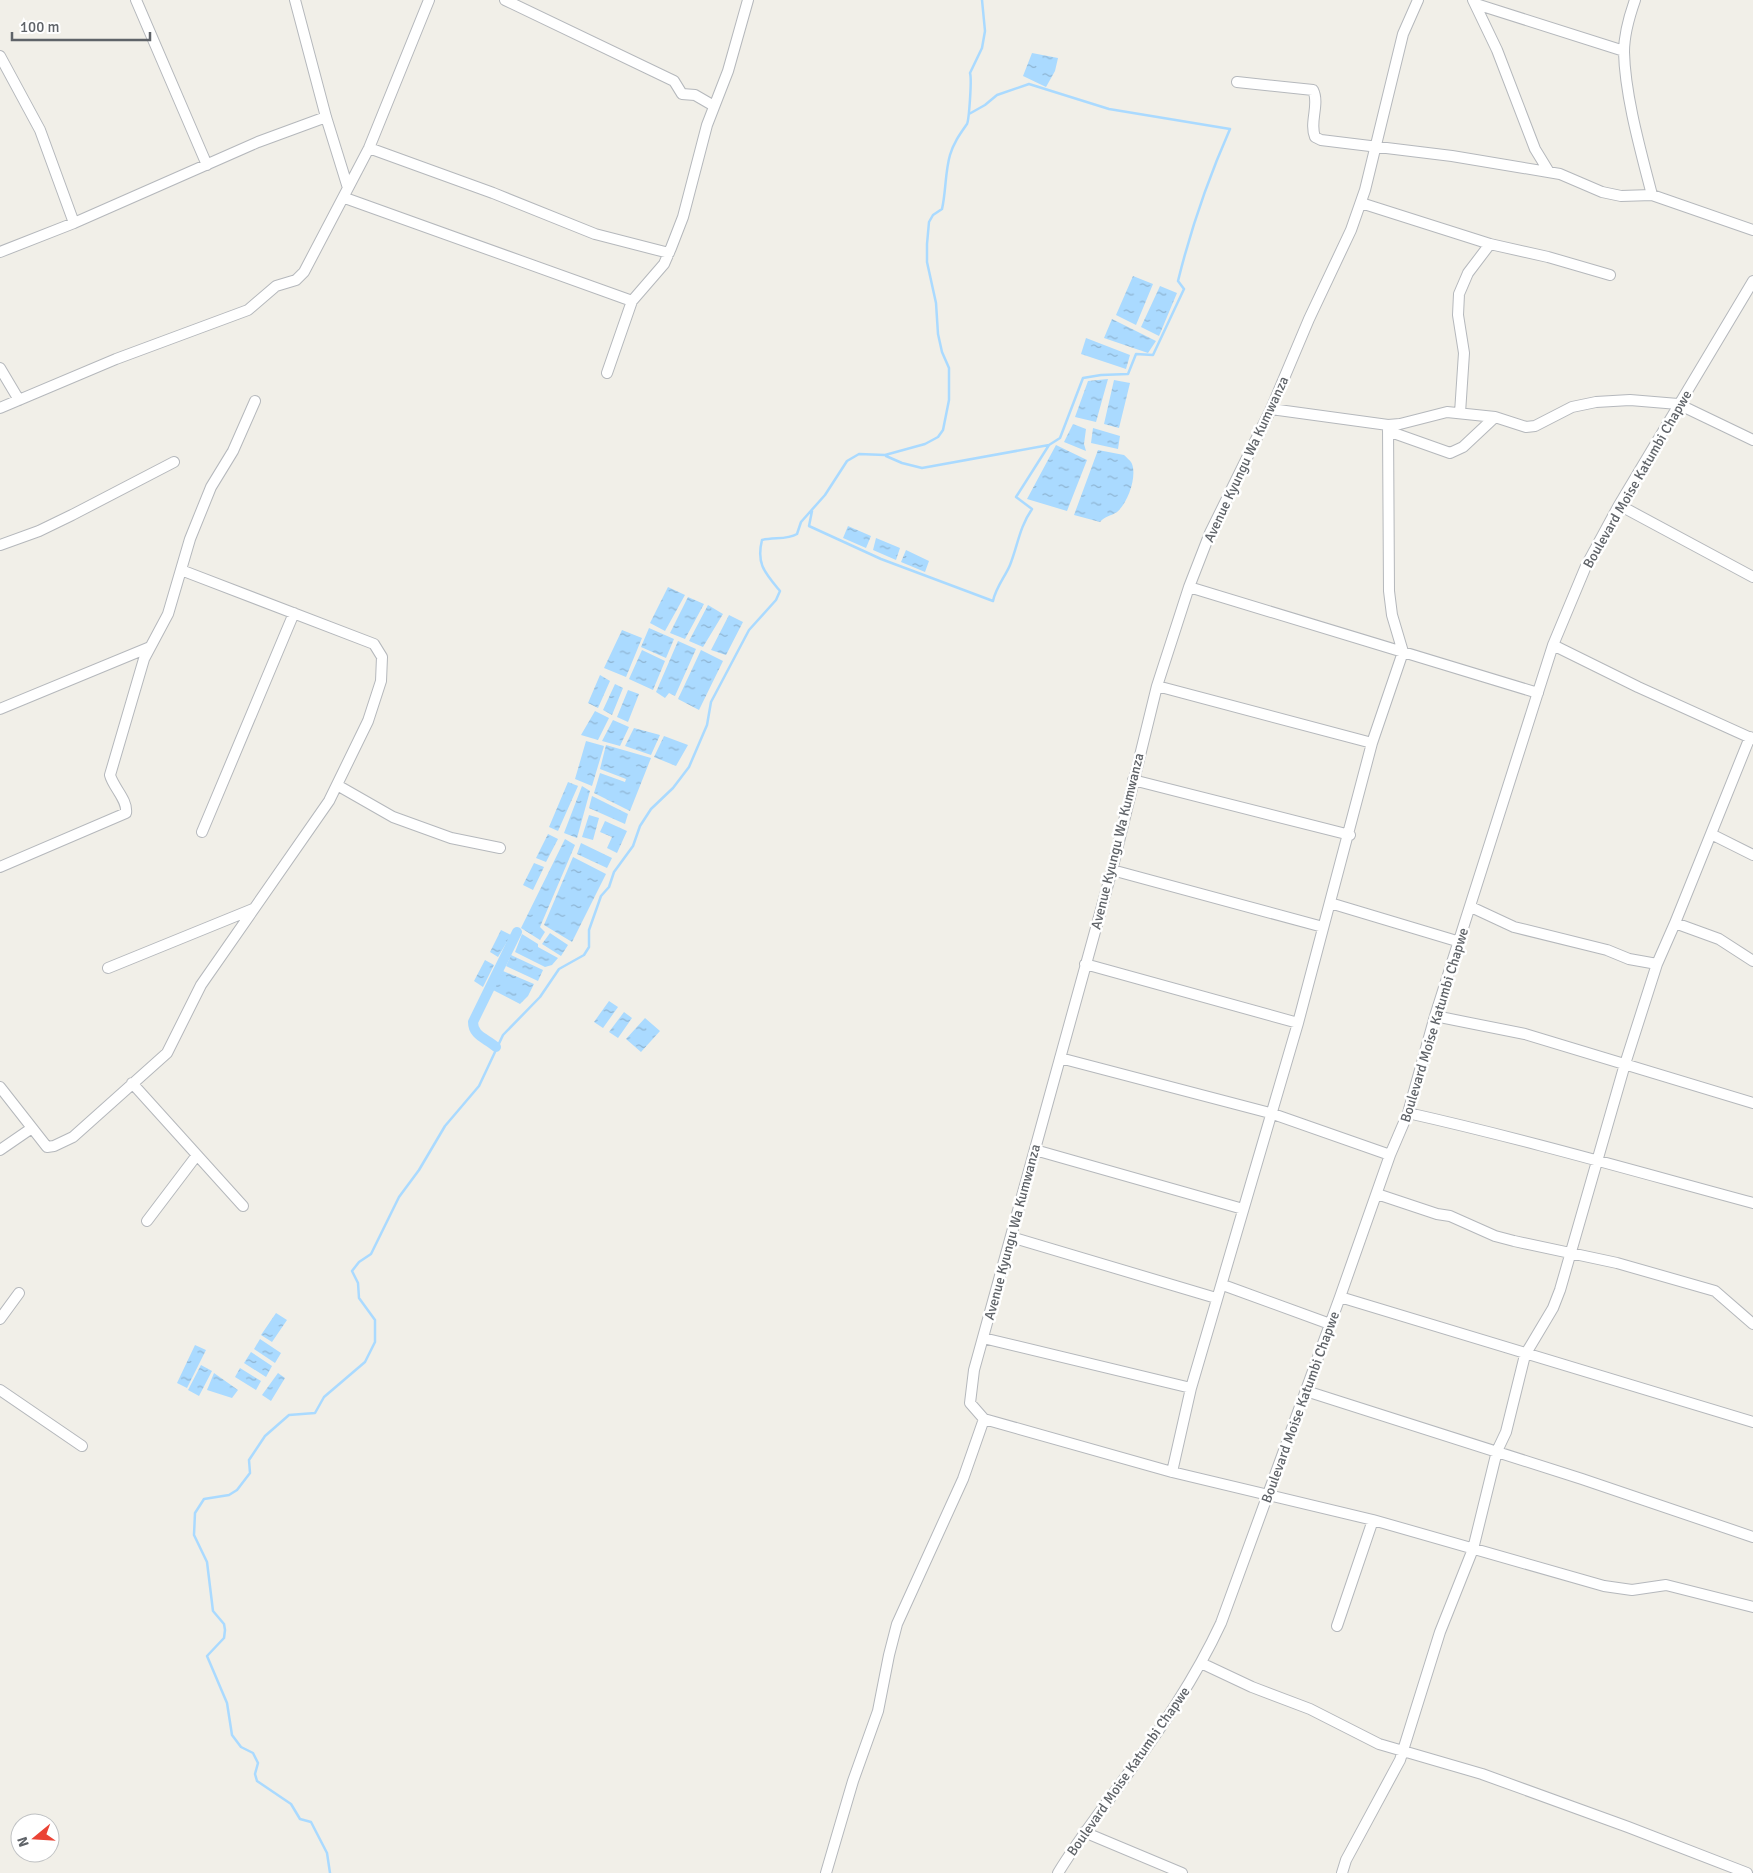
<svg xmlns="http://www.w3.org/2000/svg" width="1753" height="1873" font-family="Signika,sans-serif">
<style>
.water{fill:url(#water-ripples)}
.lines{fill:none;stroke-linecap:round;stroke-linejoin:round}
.stream{stroke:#aadaff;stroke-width:2.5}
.canal{stroke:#aadaff;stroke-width:10}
.minor-casing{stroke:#b5b8bc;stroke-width:12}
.minor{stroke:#fff;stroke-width:10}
.labels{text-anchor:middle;stroke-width:5;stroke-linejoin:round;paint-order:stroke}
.street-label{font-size:14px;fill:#5f6368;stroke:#fff}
</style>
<defs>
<pattern id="water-ripples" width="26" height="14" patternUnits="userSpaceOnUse" patternTransform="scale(1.25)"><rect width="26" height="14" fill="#aadaff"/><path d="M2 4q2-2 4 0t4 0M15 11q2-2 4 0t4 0" fill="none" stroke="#8eb4d2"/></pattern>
</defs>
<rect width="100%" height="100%" fill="#f1efe8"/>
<!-- water -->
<path class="water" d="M1032,53L1058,58L1055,71L1046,87L1023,76Z
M1133,276L1153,284L1136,325L1116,315Z
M1160,286L1177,293L1159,336L1141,327Z
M1112,319L1156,341L1148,353L1104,338Z
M1086,338L1130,355L1126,369L1081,354Z
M1108,379L1096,422L1075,417L1088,381Z
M1114,380L1130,383L1119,428L1104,424Z
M1073,424L1086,429L1084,444L1086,451L1064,442Z
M1093,428L1120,436L1118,449L1091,443Z
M1056,445L1087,460L1067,511L1027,499Z
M1098,450L1124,455C1126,457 1131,461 1132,464C1137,477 1128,503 1117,512C1111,516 1105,516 1100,522L1074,515Z
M848,526L871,536L866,548L843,538Z
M876,538L900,548L896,560L873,550Z
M906,550L929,561L925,572L901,562Z
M668,587L685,595L665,631L650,623Z
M688,597L704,604L685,639L670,633Z
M708,605L723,614L703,647L689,641Z
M729,615L743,622L726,655L711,650Z
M649,628L674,639L666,658L641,647Z
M622,630L642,638L626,677L604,668Z
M678,641L696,649L675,696L669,693L665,698L656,692Z
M642,650L665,661L653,690L629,679Z
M701,650L723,661L699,710L678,699Z
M600,675L610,681L598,708L588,703Z
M615,684L623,688L612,715L603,710Z
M628,690L639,694L628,722L617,717Z
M595,711L609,718L598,740L581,735Z
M613,720L629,727L620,746L602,741Z
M634,728L660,735L651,755L625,746Z
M664,736L688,745L676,766L654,757Z
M586,741L604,746L592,786L575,779Z
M606,745L651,758L630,811L594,793L600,773L625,782L626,779L600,769Z
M568,782L578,786L558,831L549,827Z
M582,786L590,791L577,838L564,833Z
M592,796L628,814L625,824L589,808Z
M589,815L599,818L593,840L582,837Z
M605,821L627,831L617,853L607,848L612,837L600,832Z
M548,834L558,839L546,862L536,858Z
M565,839L575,845L540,927L545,932L540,940L521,928Z
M581,843L612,858L607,868L577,854Z
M573,857L606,874L572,942L544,925Z
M534,863L544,867L533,890L523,885Z
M501,930L511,935L498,957L490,952Z
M550,933L568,945L561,956L542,944Z
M522,934L538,944V947L558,958L552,965L545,967L515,952Z
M511,955L543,970L538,981L506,966Z
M485,960L494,965L483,987L474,981Z
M503,971L534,984L528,996L520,1004L493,990Z
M609,1001L618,1007L603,1028L594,1022Z
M624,1012L632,1018L618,1038L609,1032Z
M645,1018L660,1031L641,1052L626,1039Z
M276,1313L287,1320L272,1342L261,1335Z
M260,1339L281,1353L275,1363L254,1349Z
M195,1345L206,1350L187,1388L177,1383Z
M251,1352L272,1366L266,1377L244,1363Z
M201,1365L212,1371L199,1396L188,1390Z
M240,1368L261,1381L256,1390L235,1377Z
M214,1373L238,1390L232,1398L207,1390Z
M278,1373L285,1378L271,1401L262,1395Z"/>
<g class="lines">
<!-- stream -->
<path class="stream" d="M886,456L902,463L922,468L1049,445
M812,511L809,526L881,559L993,601C996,587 1005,577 1010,565C1018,545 1019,528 1032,509L1016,497L1049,445L1060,438L1083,378L1101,375L1128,374L1136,354L1153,355L1184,289L1178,281C1191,228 1208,179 1230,129L1109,109L1029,84L997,95L985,105L969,114
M330,1873L327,1853L311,1822L300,1819L291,1804L257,1781L255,1774L258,1763L253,1753L241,1747L232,1735L227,1703L207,1656L224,1638L225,1630L224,1624L213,1611L207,1562L194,1535L195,1513L204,1499L229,1495L237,1490L250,1473L249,1460L265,1436L289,1415L315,1413L324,1397L365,1362L375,1342V1320L359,1298L358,1283L352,1271L359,1262L371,1254L399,1197L419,1170L445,1126L479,1086L503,1035L540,997L559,969L584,955L589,947V930L601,896L609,887L614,872L633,846L640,826L651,809L673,788L689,767L707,725L711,702L749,630L776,600L780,591C765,573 756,564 762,540C774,537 787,540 797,534L801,522L825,495L847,461L859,454L885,455L925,444L938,437L943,430L949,400V368L942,352L938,334L936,303L927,262V244L929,222L933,215L942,209C946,192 945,172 950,155C954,142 960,134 967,124C969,120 972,79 970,73L982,48L985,31L982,0"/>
<!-- canal -->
<path class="canal" d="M496,1047C486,1038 473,1036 473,1022L517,932"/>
<defs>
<path id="minor" d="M136,0L207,165
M295,0L326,117L348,188
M505,0L674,81L682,94L695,95L714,106
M1418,0L1403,34L1365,190L1351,230L1309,319L1271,409L1210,533L1189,587L1157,686L1112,870L974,1370L970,1403L984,1419L1172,1472L1373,1520L1604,1586L1632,1590L1666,1585L1753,1607
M1473,0L1497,50L1535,149L1549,172
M1635,0C1629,17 1624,34 1624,52C1625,96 1641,152 1652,195
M1476,4L1624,51
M0,56L40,130L74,223
M1237,82L1313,90C1320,104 1309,122 1315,137L1321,140L1452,156L1560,174L1602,192L1621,196L1652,195L1753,230
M369,148L493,193L595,234L669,253
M345,198L632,301
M1361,203L1490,244L1548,257L1610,275
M0,252L74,223L258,142L326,117
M0,368L19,400
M607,373L632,301L664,264L671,248L683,217L707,125L728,71L748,0
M0,408L116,359L248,310L276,286L296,280L304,272L369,148L429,0
M1271,409L1388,425L1400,424L1447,412L1495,417L1526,427L1535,426L1572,407L1596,402L1630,400L1678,404L1753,440
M1460,413L1464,353L1458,315L1459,294L1468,273L1490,244
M1388,431L1450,453L1463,447L1495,417
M1619,505L1753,577
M0,545L39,531L72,515L174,462
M1189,587L1538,693
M1553,645L1638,687L1753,739
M1157,686L1372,743
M0,709L150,647
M1133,780L1350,835
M337,785L393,817L451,838L500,848
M202,832L294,613
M1711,834L1753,855
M0,867L126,813C128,800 113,787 110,775L144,659L168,614L190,539L211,487L233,451L255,401
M1112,870L1323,927
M1330,903L1460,942
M1471,907L1514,927L1607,950L1629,959L1657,964L1675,923L1719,939L1753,961
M1675,923L1750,737
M1085,964L1298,1023
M108,968L253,909
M1435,1016L1525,1034L1753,1103
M1060,1058L1270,1113L1390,1155
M132,1083L243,1206
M0,1087L47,1147L54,1146L73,1137L167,1053L201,985L329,801L368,721L381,681L382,657L374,644L181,570
M1408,1113C1524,1139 1638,1172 1753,1203
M0,1150L32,1128
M1035,1150L1243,1209
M1377,1194L1437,1214L1450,1216L1495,1236L1514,1241L1617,1263L1715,1291L1753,1324
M147,1221L197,1155
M1011,1237L1216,1298
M1223,1285L1330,1324
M1340,1297L1753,1422
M0,1319L19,1293
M983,1338L1191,1388
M0,1390L82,1446
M1306,1391L1582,1479L1753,1537
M1172,1472L1191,1388L1298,1023L1372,743L1403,652L1392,615L1389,591L1388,425
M1337,1626L1373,1520
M1201,1663L1252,1687L1310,1709L1379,1744L1482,1774L1628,1827L1747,1873
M1084,1832L1182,1873
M826,1873L853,1781L878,1711L889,1655L897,1624L963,1479L984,1419
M1058,1873C1078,1840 1101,1811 1124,1779C1160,1730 1195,1679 1221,1623L1340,1297L1390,1155L1408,1113L1435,1016L1553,645L1586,566L1619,505L1753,281
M1342,1873L1346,1860L1400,1760L1440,1632L1473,1549L1497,1451L1506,1432L1525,1355L1553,1308L1560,1290L1625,1064L1657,964"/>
</defs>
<!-- minor casing -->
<use href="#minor" class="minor-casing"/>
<!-- minor -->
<use href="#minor" class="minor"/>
</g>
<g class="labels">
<!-- street labels -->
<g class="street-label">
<text transform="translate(1246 459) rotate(-65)" y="5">Avenue Kyungu Wa Kumwanza</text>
<text transform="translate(1637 479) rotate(-60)" y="5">Boulevard Moise Katumbi Chapwe</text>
<text transform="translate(1117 841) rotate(-76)" y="5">Avenue Kyungu Wa Kumwanza</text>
<text transform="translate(1434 1025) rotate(-73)" y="5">Boulevard Moise Katumbi Chapwe</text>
<text transform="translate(1012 1232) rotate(-75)" y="5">Avenue Kyungu Wa Kumwanza</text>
<text transform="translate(1300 1407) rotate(-70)" y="5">Boulevard Moise Katumbi Chapwe</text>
<text transform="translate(1128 1771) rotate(-55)" y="5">Boulevard Moise Katumbi Chapwe</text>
</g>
</g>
<!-- north arrow -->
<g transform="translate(35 1838) rotate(252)"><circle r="24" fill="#ffffff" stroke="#bfc1c3"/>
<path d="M0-4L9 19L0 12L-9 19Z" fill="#ea4335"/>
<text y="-8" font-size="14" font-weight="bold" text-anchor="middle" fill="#5f6368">N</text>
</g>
<!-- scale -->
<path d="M12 32v8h138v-8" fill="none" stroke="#5f6368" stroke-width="2.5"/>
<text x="20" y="32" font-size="15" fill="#5f6368" stroke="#ffffff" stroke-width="4" paint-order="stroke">100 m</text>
</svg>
